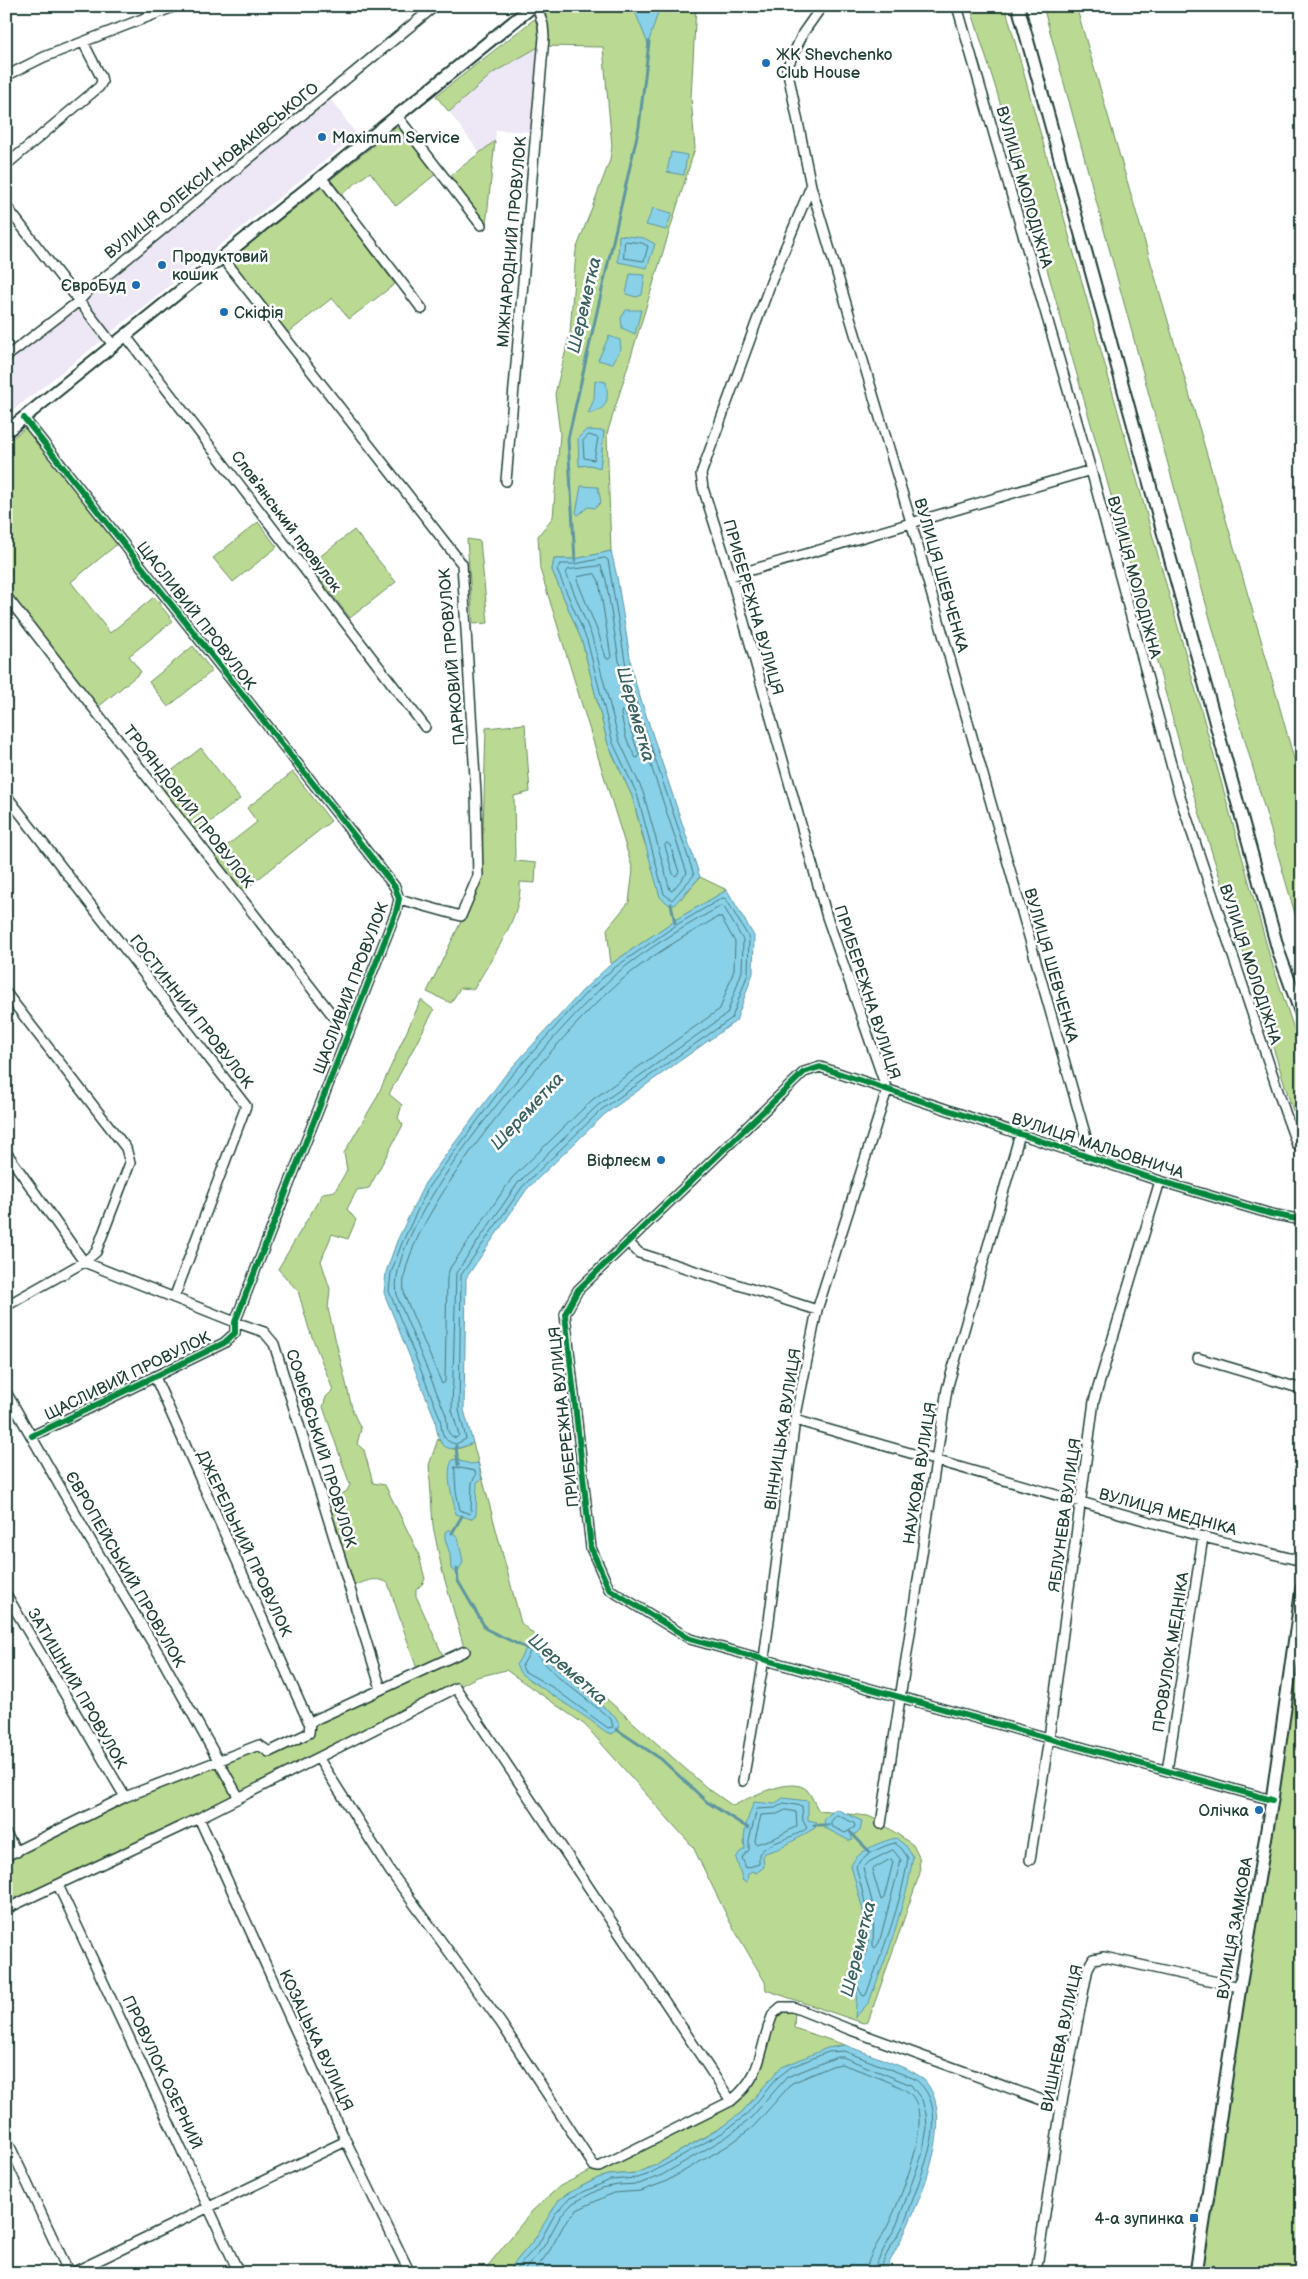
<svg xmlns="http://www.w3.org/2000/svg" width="1308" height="2279" font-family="'Balsamiq Sans',sans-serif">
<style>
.built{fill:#eee7f5}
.green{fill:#bada93;stroke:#6c8c64;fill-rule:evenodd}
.water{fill:#88d1e9;stroke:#5e96a1}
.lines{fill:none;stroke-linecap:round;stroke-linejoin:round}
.shore{stroke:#49787c;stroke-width:1}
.stream{stroke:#5e96a1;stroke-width:3}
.street-casing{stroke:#1f3d34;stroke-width:12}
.secondary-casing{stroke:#1f3d34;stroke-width:15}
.street{stroke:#fff;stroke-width:9}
.secondary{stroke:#fff;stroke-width:11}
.cycleway-casing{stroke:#fff;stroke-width:9}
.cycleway{stroke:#00873e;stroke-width:6}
.poi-dot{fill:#1f6fb2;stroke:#fff;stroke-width:2}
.labels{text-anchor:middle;stroke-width:5;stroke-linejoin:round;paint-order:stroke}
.poi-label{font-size:16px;fill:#1f3d34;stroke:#fff;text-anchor:start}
.street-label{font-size:16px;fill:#1f3d34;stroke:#fff}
.water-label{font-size:18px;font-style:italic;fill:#396261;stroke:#fff}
</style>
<rect width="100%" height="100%" fill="#fff"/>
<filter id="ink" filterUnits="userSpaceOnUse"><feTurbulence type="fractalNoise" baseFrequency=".02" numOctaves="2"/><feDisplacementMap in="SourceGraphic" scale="10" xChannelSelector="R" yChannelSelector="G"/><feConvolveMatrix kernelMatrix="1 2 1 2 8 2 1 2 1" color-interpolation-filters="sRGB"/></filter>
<g filter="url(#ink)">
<!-- built -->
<path class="built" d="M540,46L533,132L496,130L495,141L480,153L449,112L493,73Z
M328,96L357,135L108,335L82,301Z
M78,310L101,341L6,416V363L71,311Z"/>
<!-- green -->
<path class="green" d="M551,6H696L691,97L695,148L607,434L611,551L575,559H554L552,570L582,641L608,744L632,796L644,842L681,899L700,877L727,890L675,920L611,964L607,929L629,902L633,870L540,569L538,536L553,517L560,434L555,394L570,333L576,250L610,160L612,146L603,47L540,46L493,73L449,112L436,96ZM604,431L600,467L590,465L579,466Z
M970,6H1005L1270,957L1302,1053V1109L1293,1111L1192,789L1102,463L996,89Z
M1043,6H1076L1262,643L1302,788V938L1214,633Z
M398,126L436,174L396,206L370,172L342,194L330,180Z
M495,141L486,226L481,225L446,179Z
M322,187L395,284L349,319L332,298L288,333L230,259Z
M29,425L121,541L71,582L110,633L154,597L173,621L129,656L141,672L97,708L6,596V443Z
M258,522L277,547L233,582L213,558Z
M354,530L396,582L350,618L309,565Z
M467,539L480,541L488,623L473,624Z
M193,646L212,671L168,707L149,682Z
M525,724L530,792L514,796L515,861L536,863L535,883L520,882C523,915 490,960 474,989L460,988L451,1003L427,992L468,907L482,867L486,728Z
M201,748L240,799L196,833L156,783Z
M293,772L331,821L242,892L214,856L257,822L247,808Z
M421,1000L434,1010L389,1094L402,1105L398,1118L403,1125L369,1188L357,1190L347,1209L356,1220L348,1239L332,1234L321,1261L330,1289L328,1309L353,1412L361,1429L357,1444L364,1450L373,1483L385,1485L418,1552L425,1579L423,1583L416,1590V1596L445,1660L465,1651L442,1570L433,1526L429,1465L438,1439C451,1453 457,1450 473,1443L521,1623L706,1787L733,1806C748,1798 792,1775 807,1790C812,1796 815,1805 819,1811L868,1816L877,1820L913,1845L919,1857L920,1873L868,2022L863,2023L766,1990L765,1982L730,1922L693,1847L585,1725L506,1670L477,1677L319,1759L6,1909V1856L125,1797L259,1745L269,1752L309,1733L310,1722L418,1672L388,1583C374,1575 362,1583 349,1588L322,1500L346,1492L350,1485L323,1407L326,1397L333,1390L309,1329L298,1291L278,1269L323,1193L335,1191L347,1170L344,1153L376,1099Z
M1302,1588V2273H1196Z
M795,2008L794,2028L845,2045L835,2046L759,2093L742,2112L730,2122L656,2165L636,2173L609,2175L598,2178L567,2194L534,2240L506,2273H482L532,2211L560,2186L731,2101L743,2090L773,2014Z"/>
<!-- water -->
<path class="water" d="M632,6H660L648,44L634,9Z
M671,152L687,155L684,175L667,172Z
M653,208L672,213L666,230L646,225Z
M619,235L644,238L655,244L647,268L618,262Z
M630,274L645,275L642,295L636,297L626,294Z
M626,310H641L635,334L622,328L621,318Z
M609,336L620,340L621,349L612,364L598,360Z
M595,380L606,382C609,401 608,409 588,414L594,399Z
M586,430L604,431L600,468L590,465L579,466L578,438Z
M581,486L598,487L601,502L595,508L588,507L578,515L576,513Z
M611,551L617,577L633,676L700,877L672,907L660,897L632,796L608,744L582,641L552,570L554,559H575Z
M727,890L754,936L753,973L736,1021L605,1114L527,1189L466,1278L464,1410L473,1443C444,1455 439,1448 435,1419L384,1293L386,1272L397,1241L425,1183L506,1074L583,990L611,964L675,920Z
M453,1459L471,1464L478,1463L482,1479L477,1482L476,1515L471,1519L456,1514C453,1498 444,1473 453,1459Z
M449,1529L458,1537L463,1562L457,1573L451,1569L450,1554L445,1539V1532Z
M527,1647H535L560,1672L615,1716L620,1725L618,1730L612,1734L606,1732L590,1720L521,1674L516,1665Z
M783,1798L808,1801V1820L817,1822L815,1828L781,1848L765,1853L763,1857L764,1867L756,1873L752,1871L748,1874L747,1882L743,1881L736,1858L740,1852L745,1849C742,1833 748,1817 754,1802L774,1804Z
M836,1809L862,1821L860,1831L851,1836L853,1840L850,1841L825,1828L824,1819Z
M896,1838L906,1846L913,1857L908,1885L890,1947L869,2002L855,2018L857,1992L851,1983L850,1972L861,1954L863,1910L851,1866C856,1851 882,1841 896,1838Z
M845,2045C862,2052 911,2068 922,2078C966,2120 906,2230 884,2273H506L534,2240L558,2201L567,2194L598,2178L609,2175L636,2173L656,2165L719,2129L742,2112L780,2068L827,2048Z"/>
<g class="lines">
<!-- shore -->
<path class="shore" d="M625,241L642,243L648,246L644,261L624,258Z
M589,435L598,438L594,460L584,458L583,441Z
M605,558L608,560L628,678L694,875L672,900L664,894L637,794L613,743L587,640L557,570L560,564H575Z
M601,566L606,580L622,679L687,873L672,891L670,890L643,792L619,740L592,637L566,573L568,570Z
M595,574L599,581L611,657L609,659L606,658L599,635L577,580L578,577Z
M622,711L625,713L639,755L638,758L635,757L626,738L621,714Z
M667,843L670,845L679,872L676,876L673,874L665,846Z
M723,898L726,899L749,938L748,973L732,1018L601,1110L523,1186L461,1275L459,1410L466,1439L456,1444C441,1441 442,1431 440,1418L389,1291L391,1273L402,1243L429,1186L510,1077L586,993L614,968L678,924Z
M721,906L724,907L743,940L742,971L727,1014L597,1106L518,1183L456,1273L452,1410L459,1435L456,1438C445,1435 448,1425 446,1415L398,1299C376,1229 563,1021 616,974C646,949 687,925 721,906Z
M718,917H721L735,942L734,970L720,1009L592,1100L512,1178L450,1268L447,1277L445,1382L442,1384L405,1297C385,1233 572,1019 623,979C652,955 686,935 718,917Z
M455,1467L475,1471L476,1475L472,1482L471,1511L470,1514L460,1510L456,1491Z
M534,1652L557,1676L611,1719L613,1727L608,1728L552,1687L524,1671L522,1666L530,1652Z
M784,1803L802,1806L803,1821L807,1828C795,1838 767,1842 759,1854V1864L746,1868L742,1858L749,1850V1840L757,1809L775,1808Z
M786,1810L796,1812L797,1826L775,1838L756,1844L755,1840L761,1815L777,1814Z
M837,1815L854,1823L855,1827L845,1833L831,1826V1822Z
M895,1843L902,1849L908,1858C901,1905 883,1950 866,1995L863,1996C846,1968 861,1976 866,1954C873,1922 863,1896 856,1866C865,1855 881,1846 895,1843Z
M893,1850L901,1860L879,1943L875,1948L873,1946L874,1909L863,1868L869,1862Z
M891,1859L893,1862L884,1898L881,1900L872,1870Z
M513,2273L539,2243L555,2214L570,2198L610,2180L637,2178L647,2175L722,2133L745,2116L777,2078L791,2067L828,2052L844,2051L915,2079C949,2106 928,2155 917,2188C912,2201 908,2215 902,2228C895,2241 882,2258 880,2273
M522,2273L544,2246L560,2217L573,2203L602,2188L618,2185L639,2184L662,2175L725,2138L748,2121L787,2077L837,2057H843L911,2085L922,2100L926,2114L927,2128L922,2155L897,2224L875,2266L874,2273
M533,2273L550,2250L566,2221L577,2210L613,2193L641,2191L665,2182L729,2145L753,2127L792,2083L832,2066L841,2064C856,2069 897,2083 908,2092C937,2113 901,2196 890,2221C883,2237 867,2255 866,2273"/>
<!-- stream -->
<path class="stream" d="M575,561L568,439L639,127L649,42
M671,904L675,923
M456,1446L458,1465
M452,1533L462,1516
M457,1569L458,1581L486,1629L530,1650
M616,1729L661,1759L707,1802L748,1828
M814,1825H828
M850,1832L870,1852"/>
<defs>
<path id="street" d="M822,6L803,33L787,68L811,186L911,522L1092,1158
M957,6L1091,470L1180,797L1285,1112L1297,1145L1302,1148
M6,76L44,57L176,6
M397,116L481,225
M6,165L99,87L102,82L101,77L83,42
M321,177L422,309
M811,186L771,282L701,474L703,488L731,576L827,917L887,1090
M6,206L113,345
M223,258L462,564L476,794L478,876L461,916L399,899
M125,335L425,727
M6,357L79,301L89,290L435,6
M24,418L395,887L399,899L396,912L235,1322V1333L224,1343L32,1436
M506,481L544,37L543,25L537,6
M731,576L1091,470
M6,596L348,1035
M6,795L246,1106L174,1298
M6,993L126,1148L130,1163L96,1252L84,1262L6,1306
M6,1152L84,1262L235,1322L264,1332L274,1344L381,1689
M628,1242L639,1253L817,1310
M1198,1358L1302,1389
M155,1377L308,1721
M6,1392L91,1541L162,1659L239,1798
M795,1420L1203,1537L1302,1561
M6,1594L125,1797
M319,1759L390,1871L501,2023L594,2166L599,2167L731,2101C765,2073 758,2050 773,2014L781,2007H793L851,2030L1061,2107
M1167,1771L1203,1537
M743,1781L764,1659L795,1420L817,1310L887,1090
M1272,1800L690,1639L609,1589L591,1548L565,1314L578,1290L804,1072L820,1067L1160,1181L1271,1214L1302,1220
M199,1818L346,2141L410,2273
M881,1824L947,1389L1020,1134
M6,1834L17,1852
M6,1856L125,1797L259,1745L269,1752L309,1733L310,1722L465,1651
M1030,1860L1049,1738L1094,1401L1160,1181
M58,1885L239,2273
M6,1909L199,1818L456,1688L731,2101
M6,2138L69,2273
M72,2273L346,2141
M1036,2273L1061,2107L1088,1968L1093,1959L1104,1957L1240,1987"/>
<path id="secondary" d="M1018,6L1279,953L1302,1016
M6,432L533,6
M1196,2273L1240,1987L1272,1800L1302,1588"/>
</defs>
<!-- street casing -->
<use href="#street" class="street-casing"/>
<!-- secondary casing -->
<use href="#secondary" class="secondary-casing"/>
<!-- street -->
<use href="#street" class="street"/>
<!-- secondary -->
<use href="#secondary" class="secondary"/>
<defs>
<path id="cycleway" d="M24,418L395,887L399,899L396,912L235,1322V1333L224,1343L32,1436
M1272,1800L690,1639L609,1589L591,1548L565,1314L578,1290L804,1072L820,1067L1160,1181L1271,1214L1302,1220"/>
</defs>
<!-- cycleway casing -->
<use href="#cycleway" class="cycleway-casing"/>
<!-- cycleway -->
<use href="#cycleway" class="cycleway"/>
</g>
</g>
<!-- markers -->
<g class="poi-dot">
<circle cx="766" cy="63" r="5"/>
<circle cx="322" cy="137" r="5"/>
<circle cx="162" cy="265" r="5"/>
<circle cx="136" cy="285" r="5"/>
<circle cx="224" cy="312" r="5"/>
<circle cx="661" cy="1160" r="5"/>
<circle cx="1259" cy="1810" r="5"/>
<rect x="1189" y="2213" width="10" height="10" rx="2.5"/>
</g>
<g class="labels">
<!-- poi labels -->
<g class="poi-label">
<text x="776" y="60">ЖК Shevchenko<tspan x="776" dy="18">Club House</tspan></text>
<text x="332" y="143">Maximum Service</text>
<text x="172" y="262">Продуктовий<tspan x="172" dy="18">кошик</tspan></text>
<text x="126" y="291" text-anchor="end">ЄвроБуд</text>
<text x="234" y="318">Скіфія</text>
<text x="651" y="1166" text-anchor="end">Віфлеєм</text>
<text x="1249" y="1816" text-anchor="end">Олічка</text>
<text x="1184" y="2224" text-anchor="end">4-а зупинка</text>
</g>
<!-- street labels -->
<g class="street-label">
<text transform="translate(211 170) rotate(-39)" y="6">ВУЛИЦЯ ОЛЕКСИ НОВАКІВСЬКОГО</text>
<text transform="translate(1025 187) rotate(74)" y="6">ВУЛИЦЯ МОЛОДІЖНА</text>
<text transform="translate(511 242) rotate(-85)" y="6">МІЖНАРОДНИЙ ПРОВУЛОК</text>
<text transform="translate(287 521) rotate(53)" y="6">Словʼянський провулок</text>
<text transform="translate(942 575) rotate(74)" y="6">ВУЛИЦЯ ШЕВЧЕНКА</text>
<text transform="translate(1135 577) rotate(75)" y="6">ВУЛИЦЯ МОЛОДІЖНА</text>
<text transform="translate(754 607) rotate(74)" y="6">ПРИБЕРЕЖНА ВУЛИЦЯ</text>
<text transform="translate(197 615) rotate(52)" y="6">ЩАСЛИВИЙ ПРОВУЛОК</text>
<text transform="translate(451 657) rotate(-95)" y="6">ПАРКОВИЙ ПРОВУЛОК</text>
<text transform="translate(189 806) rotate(52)" y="6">ТРОЯНДОВИЙ ПРОВУЛОК</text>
<text transform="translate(1251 964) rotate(72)" y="6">ВУЛИЦЯ МОЛОДІЖНА</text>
<text transform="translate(1052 965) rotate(74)" y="6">ВУЛИЦЯ ШЕВЧЕНКА</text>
<text transform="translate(350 988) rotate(-69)" y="6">ЩАСЛИВИЙ ПРОВУЛОК</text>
<text transform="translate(868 992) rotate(72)" y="6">ПРИБЕРЕЖНА ВУЛИЦЯ</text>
<text transform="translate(192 1011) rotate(52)" y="6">ГОСТИННИЙ ПРОВУЛОК</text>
<text transform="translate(1098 1145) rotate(18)" y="6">ВУЛИЦЯ МАЛЬОВНИЧА</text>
<text transform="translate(127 1375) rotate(-26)" y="6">ЩАСЛИВИЙ ПРОВУЛОК</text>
<text transform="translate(563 1417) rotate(-96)" y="6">ПРИБЕРЕЖНА ВУЛИЦЯ</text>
<text transform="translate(782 1429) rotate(-81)" y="6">ВІННИЦЬКА ВУЛИЦЯ</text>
<text transform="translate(322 1448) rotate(73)" y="6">СОФІЄВСЬКИЙ ПРОВУЛОК</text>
<text transform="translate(919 1473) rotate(-81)" y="6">НАУКОВА ВУЛИЦЯ</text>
<text transform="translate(1168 1511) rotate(15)" y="6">ВУЛИЦЯ МЕДНІКА</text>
<text transform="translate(1064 1515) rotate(-82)" y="6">ЯБЛУНЕВА ВУЛИЦЯ</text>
<text transform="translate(245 1543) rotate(65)" y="6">ДЖЕРЕЛЬНИЙ ПРОВУЛОК</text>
<text transform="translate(126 1569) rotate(60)" y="6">ЄВРОПЕЙСЬКИЙ ПРОВУЛОК</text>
<text transform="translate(1170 1652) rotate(-81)" y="6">ПРОВУЛОК МЕДНІКА</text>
<text transform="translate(78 1688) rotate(60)" y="6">ЗАТИШНИЙ ПРОВУЛОК</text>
<text transform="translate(1234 1928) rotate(-80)" y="6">ВУЛИЦЯ ЗАМКОВА</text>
<text transform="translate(1061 2038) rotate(-78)" y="6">ВИШНЕВА ВУЛИЦЯ</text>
<text transform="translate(317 2040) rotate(65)" y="6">КОЗАЦЬКА ВУЛИЦЯ</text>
<text transform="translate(163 2072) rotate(65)" y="6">ПРОВУЛОК ОЗЕРНИЙ</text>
</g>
<!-- water labels -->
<g class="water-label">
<text transform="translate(584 305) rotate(-77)" y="6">Шереметка</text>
<text transform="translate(636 714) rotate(74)" y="6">Шереметка</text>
<text transform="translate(527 1111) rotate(-47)" y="6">Шереметка</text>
<text transform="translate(568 1669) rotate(41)" y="6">Шереметка</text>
<text transform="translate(858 1949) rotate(-76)" y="6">Шереметка</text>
</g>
</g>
<!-- margin -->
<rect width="1308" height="2279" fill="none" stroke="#fff" stroke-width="25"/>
<rect x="12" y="12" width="1283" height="2254" fill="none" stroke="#1f3d34" stroke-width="2" filter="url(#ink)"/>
</svg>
